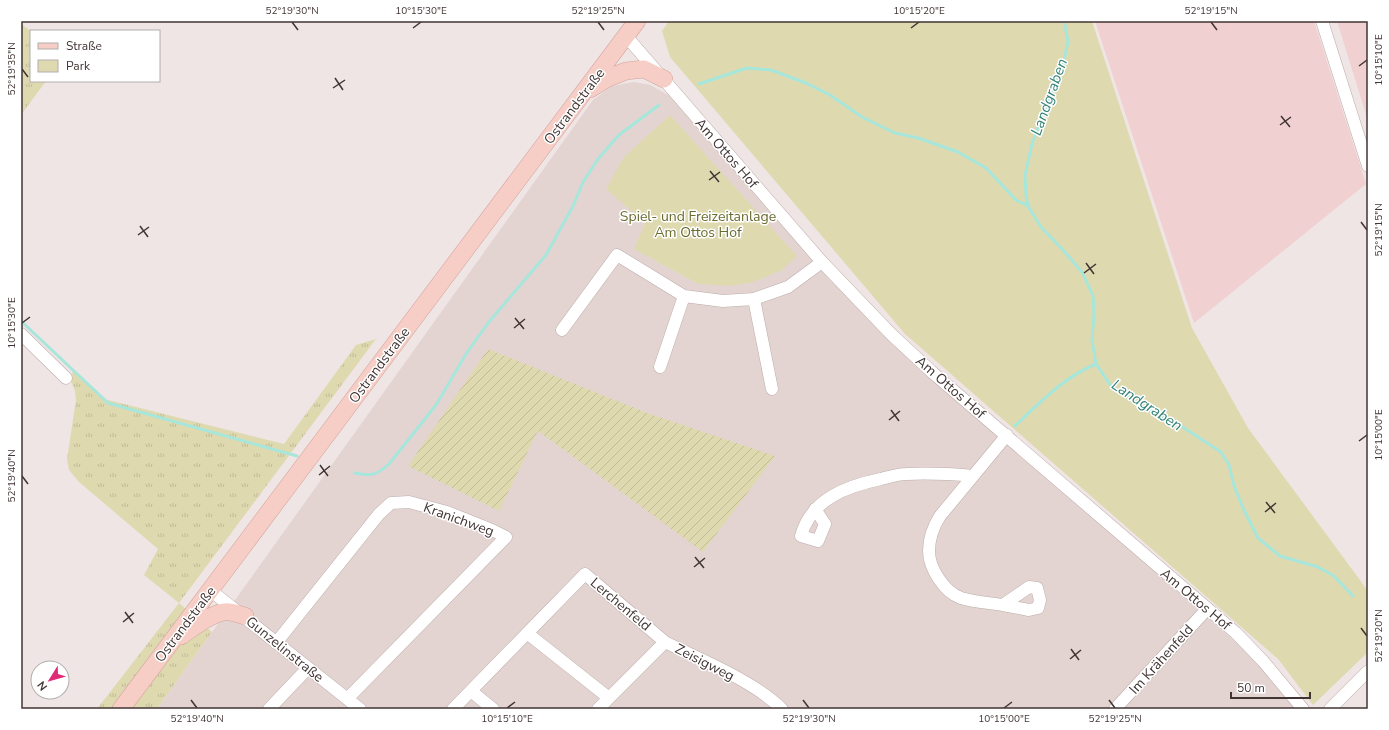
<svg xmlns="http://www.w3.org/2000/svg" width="1389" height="730" font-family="'Nunito Sans',sans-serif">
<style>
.residential{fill:#e3d4d2;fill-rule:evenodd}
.commercial{fill:#f0d0d0}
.grass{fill:url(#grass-tufts)}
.park{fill:#dfd9b0}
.garden{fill:url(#garden-furrows)}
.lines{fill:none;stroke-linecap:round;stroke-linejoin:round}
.stream{stroke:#a6e6db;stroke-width:3}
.minor-casing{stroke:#bcacaa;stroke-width:13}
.secondary-casing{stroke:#d0a49d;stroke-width:18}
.minor{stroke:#fff;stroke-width:12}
.secondary{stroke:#f7cec6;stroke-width:17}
.ticks{fill:none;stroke:#413534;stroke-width:1.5}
.labels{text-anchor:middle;stroke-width:3;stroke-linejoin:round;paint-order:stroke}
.street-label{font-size:14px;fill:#413534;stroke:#fff}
.park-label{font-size:14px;fill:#686b2f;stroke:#fff}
.water-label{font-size:15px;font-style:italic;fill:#338376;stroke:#fff}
.neatline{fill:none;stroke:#413534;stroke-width:1.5}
.ticks-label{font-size:10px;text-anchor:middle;fill:#413534}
</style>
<defs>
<pattern id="grass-tufts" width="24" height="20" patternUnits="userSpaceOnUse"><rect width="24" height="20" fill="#dfd9b0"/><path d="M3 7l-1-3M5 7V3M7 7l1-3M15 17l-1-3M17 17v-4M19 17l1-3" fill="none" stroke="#c1bb98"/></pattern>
<pattern id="garden-furrows" width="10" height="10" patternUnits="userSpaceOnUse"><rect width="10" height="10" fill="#dfd9b0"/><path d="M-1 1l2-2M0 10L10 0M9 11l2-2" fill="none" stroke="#c1bb98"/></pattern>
</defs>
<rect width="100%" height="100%" fill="#efe5e4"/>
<!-- residential -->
<path class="residential" d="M634,82L650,85L670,96L719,147L893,343L1271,673L1299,709H157L593,100L612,86ZM645,223L698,284L635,249Z"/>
<!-- commercial -->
<path class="commercial" d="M1095,21H1314L1366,184L1194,323Z
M1337,21H1368V121Z"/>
<!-- grass -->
<path class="grass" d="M21,24L31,31V81H46L21,115Z
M376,339L179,603L212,632L157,709H97L179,603L144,575L158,549L79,482L69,470L67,459L76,400L75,391L71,381L73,370L104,399L284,444L356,345Z"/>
<!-- park -->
<path class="park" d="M669,21H1092L1192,328L1248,428L1368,591V652L1313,705L1278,659L905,334L670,57L662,31Z
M670,115L797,256L782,270L754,282L730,286L698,284L634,249L645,223L606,189L624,157Z"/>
<!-- garden -->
<path class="garden" d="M488,349L647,413L775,456L703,552L538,431L499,511L408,466Z"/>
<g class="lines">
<!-- stream -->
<path class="stream" d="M1064,21L1068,41L1062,70L1048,101L1032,144L1025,175L1026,196L1028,206L1041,227L1063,250L1082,272L1093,296L1094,314L1092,340L1096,364L1111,386L1136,403L1181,426L1221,452L1229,465L1234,486L1243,508L1258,538L1280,556L1318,567L1334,576L1353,596
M699,84L747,68L771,70L806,83L830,95L862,117L895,133L918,138L958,152L986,168L1016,200L1028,206
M21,321L108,403L297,456
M1015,426C1039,403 1064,377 1096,364
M355,473C371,476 376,476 389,464L436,405L466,354L488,323L546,255L573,206L583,182L598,159L619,135L659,105"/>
<defs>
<path id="minor" d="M1322,21L1368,166
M626,36L822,262L891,334L933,373L1236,633L1263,661L1303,709
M754,299L772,389
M562,330L617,255L684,296L723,301L754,299L788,287L822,262
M21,334L66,378
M660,367L684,296
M815,509L825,524L818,541L801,536C811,499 847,486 881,479C889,477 898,474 906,474C928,473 951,474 973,476
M210,590L360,709
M1003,605L1029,610L1038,608L1040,600L1037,588L1029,587L1003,605C990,603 974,602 961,598C944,592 929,568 929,551C929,538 933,527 940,516L1007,435
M527,633L609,698
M276,643L379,514L391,503L409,502L447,512L492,530L506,537L347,699
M471,691L493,709
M269,709L308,668
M453,709L585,574L665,642
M598,709L665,642C703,661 752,680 782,709
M1115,709L1207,609
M1330,709L1368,671"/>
<path id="secondary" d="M590,89L608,78L626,71L644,69L664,79
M181,636C193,628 215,610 229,612C234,612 240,615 245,616
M121,709L637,21"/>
</defs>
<!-- minor casing -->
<use href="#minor" class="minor-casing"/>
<!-- secondary casing -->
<use href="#secondary" class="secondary-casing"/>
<!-- minor -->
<use href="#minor" class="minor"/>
<!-- secondary -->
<use href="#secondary" class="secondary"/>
</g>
<!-- ticks -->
<path class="ticks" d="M292,22L298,30M598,22L604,30M1211,22L1217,30M413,28L421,22M911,28L919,22M1359,66L1367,60M22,69L28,77M335,78L343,90M333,88L345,80M1281,116L1290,127M1280,125L1291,117M710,171L719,182M709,180L720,172M1361,222L1367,230M140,226L148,237M138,235L149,227M1086,263L1094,274M1084,273L1096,264M515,318L524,329M22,323L30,317M514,328L525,319M891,410L899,421M889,420L900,411M1359,441L1367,435M320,465L328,476M319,475L330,466M22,476L28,484M1266,502L1275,513M1265,512L1276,503M695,557L704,568M694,567L705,558M125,612L133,623M123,622L134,613M1361,628L1367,636M1071,649L1079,660M1070,659L1081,650M191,700L197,708M803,700L809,708M1109,700L1115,708M507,708L515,702M1004,708L1012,702"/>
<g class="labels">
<!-- street labels -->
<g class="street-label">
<text transform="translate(574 106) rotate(-53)" y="5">Ostrandstraße</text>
<text transform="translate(727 153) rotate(49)" y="5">Am Ottos Hof</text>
<text transform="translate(379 365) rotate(-53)" y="5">Ostrandstraße</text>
<text transform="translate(951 387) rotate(41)" y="5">Am Ottos Hof</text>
<text transform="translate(459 519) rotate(20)" y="5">Kranichweg</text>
<text transform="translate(1196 599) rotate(40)" y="5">Am Ottos Hof</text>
<text transform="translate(621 604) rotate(40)" y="5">Lerchenfeld</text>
<text transform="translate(185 624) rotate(-53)" y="5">Ostrandstraße</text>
<text transform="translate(285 649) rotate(39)" y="5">Gunzelinstraße</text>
<text transform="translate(1161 659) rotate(-48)" y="5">Im Krähenfeld</text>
<text transform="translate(705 662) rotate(27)" y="5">Zeisigweg</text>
</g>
<!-- park labels -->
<g class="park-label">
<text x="698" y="221">Spiel- und Freizeitanlage<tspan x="698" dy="16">Am Ottos Hof</tspan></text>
</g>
<!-- water labels -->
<g class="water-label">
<text transform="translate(1049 97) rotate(-70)" y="5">Landgraben</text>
<text transform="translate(1147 405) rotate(33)" y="5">Landgraben</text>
</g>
</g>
<!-- border -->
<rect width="1389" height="730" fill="none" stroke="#ffffff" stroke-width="44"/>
<!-- legend -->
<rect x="30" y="30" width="130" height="52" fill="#ffffff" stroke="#b3aeae"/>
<rect x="38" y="43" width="20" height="6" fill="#f7cec6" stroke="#b3aeae"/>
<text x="66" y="50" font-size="12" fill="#413534">Straße</text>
<rect x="38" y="60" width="20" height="12" fill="#dfd9b0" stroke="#b3aeae"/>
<text x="66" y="70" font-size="12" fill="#413534">Park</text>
<!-- north arrow -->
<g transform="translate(50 680) rotate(233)"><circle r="19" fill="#ffffff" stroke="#b3aeae"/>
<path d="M0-3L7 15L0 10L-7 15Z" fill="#e02a78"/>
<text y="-6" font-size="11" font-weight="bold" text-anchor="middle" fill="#413534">N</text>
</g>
<!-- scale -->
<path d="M1231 692v6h79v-6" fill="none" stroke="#413534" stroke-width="2"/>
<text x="1237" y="692" font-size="12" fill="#413534" stroke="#ffffff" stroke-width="3" paint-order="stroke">50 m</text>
<rect x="22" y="22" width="1345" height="686" class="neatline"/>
<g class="ticks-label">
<text x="292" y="14">52°19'30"N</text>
<text x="421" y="14">10°15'30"E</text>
<text x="598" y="14">52°19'25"N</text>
<text x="919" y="14">10°15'20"E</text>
<text x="1211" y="14">52°19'15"N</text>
<text transform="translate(1378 60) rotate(-90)" y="4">10°15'10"E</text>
<text transform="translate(11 69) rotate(-90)" y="4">52°19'35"N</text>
<text transform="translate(1378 230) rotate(-90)" y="4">52°19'15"N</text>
<text transform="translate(11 323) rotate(-90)" y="4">10°15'30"E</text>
<text transform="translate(1378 435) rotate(-90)" y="4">10°15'00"E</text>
<text transform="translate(11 476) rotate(-90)" y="4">52°19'40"N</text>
<text transform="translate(1378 636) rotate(-90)" y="4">52°19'20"N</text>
<text x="197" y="722">52°19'40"N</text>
<text x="507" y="722">10°15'10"E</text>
<text x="809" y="722">52°19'30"N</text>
<text x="1004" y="722">10°15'00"E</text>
<text x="1115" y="722">52°19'25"N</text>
</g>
</svg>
